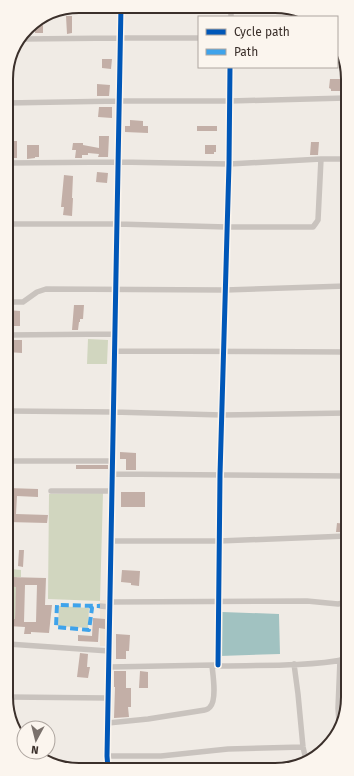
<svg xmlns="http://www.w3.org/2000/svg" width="354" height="776" font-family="'Fira Sans',sans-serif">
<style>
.green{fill:#d1d6bf}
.plaza{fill:#eee3d5}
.water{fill:#a1c2c1}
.building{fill:#c3afa7;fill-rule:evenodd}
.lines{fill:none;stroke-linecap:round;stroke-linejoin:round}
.minor{stroke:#c9c3be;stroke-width:5.5}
.quiet{stroke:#3fa3eb;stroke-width:4;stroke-dasharray:8 4;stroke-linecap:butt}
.cycleway-casing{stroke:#fbf5ee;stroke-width:8}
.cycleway{stroke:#0057b8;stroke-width:5}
.rim{fill:none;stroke:#3b302b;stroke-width:2}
</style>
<rect width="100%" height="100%" fill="#f0ebe5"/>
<!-- green -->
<path class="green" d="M88,339L108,340L107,364H87Z
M103,493L100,601L48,599L49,494Z
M11,569L21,570V577H17L15,619H8V586H11Z
M59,606L89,608L88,628L58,626Z"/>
<!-- plaza -->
<path class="plaza" d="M100,600H108L107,646H100Z"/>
<!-- water -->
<path class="water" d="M222,612L279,614V615L280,654L220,656Z"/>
<!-- building -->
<path class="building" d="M66,16H72V33L67,34Z
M43,20V33H35V23Z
M102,59H112L111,69L102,68Z
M330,79H342L341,83H346V89H340V91H331V89L329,88Z
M97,84L110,85L109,96H97Z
M99,107H112V118L98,117Z
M130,120L143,121V126H148V133L125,132V126H130Z
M197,126H217V131H197Z
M99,136H109L108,157H98L99,154L88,153V155H82V158H75L76,150H72L73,143H83V145L99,148Z
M10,141H17V158H10Z
M311,142H319L318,155H310Z
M27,145H39V157H35V158L27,159Z
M205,145H216V152H214V154H205Z
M97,172L108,173L107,183L96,182Z
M64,175L73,176L72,198H73L72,216L63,215L64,207H61Z
M74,305H84L83,319H80V322H79L78,330H72Z
M7,310L20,311V326H7Z
M7,340H22V353L7,352Z
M120,452L136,453V470H126V459H120Z
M76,465H108V469H76Z
M8,488L38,489V497L17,496L16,514L48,515L47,523L8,522Z
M121,492H145V507H121Z
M337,523L347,524V531L346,532H336Z
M19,550H24L23,567L18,566Z
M122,570L140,571L139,586L131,585V583L121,582Z
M8,577L46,578L45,605H52L49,633L31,632V634H24L25,627L8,626V619H15L16,587L8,586ZM25,585H37L36,622H24Z
M93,618L105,619V629L99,628L98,642L78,641V635L92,636Z
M116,634L130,635L129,651H126V659H116Z
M80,653L88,654L87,667H90L88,678L77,677Z
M114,671H126V688H131V707H128L129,717L114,718L115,687H114Z
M140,671L148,672V688H139Z"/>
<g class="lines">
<!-- minor -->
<path class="minor" d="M231,17V7
M22,39L120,38H199
M7,103L119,101H230L346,98
M7,163L118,162L229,164L321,159H346
M7,224H117L227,227H313L316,223L318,220L321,159
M7,302H23L37,292L46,289L225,290L346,286
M7,335L115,334
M115,351L347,352
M8,411L113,412L222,415L347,413
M8,461H112
M112,474L347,476
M51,491H112
M111,541H219L347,536
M110,602L307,601L338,604L343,603L347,596V566
M100,606L110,607
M8,644L109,651
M294,664L298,694L303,747L306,760
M218,665L220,475L229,164L230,67
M216,666C258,665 306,667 348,659
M109,667L214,665
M8,697L108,698
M108,723L148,719L205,710C206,710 210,708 210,707C217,700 213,675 212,666
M339,723L338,708L340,660
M107,756H161L228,749L303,747
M108,768L107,756L121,6"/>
<!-- quiet -->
<path class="quiet" d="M90,606L92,608L89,630L56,627L57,605L100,606"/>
<defs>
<path id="cycleway" d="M218,665L220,475L229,164L230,67
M108,768L107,756L121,6"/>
</defs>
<!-- cycleway casing -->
<use href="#cycleway" class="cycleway-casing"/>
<!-- cycleway -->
<use href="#cycleway" class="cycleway"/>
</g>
<!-- crop -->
<path d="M0 0H354V776H0ZM79 13H275A66 66 0 0 1 341 79V697A66 66 0 0 1 275 763H79A66 66 0 0 1 13 697V79A66 66 0 0 1 79 13Z" fill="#fbf5ee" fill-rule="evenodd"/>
<path class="rim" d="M79 13H275A66 66 0 0 1 341 79V697A66 66 0 0 1 275 763H79A66 66 0 0 1 13 697V79A66 66 0 0 1 79 13Z"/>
<!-- legend -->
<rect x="198" y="16" width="140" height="52" fill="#fbf5ee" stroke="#aea6a0"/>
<rect x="206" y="29" width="20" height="6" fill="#0057b8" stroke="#aea6a0"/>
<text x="234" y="36" font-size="12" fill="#3b302b">Cycle path</text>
<rect x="206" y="49" width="20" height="6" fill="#3fa3eb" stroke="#aea6a0"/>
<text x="234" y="56" font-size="12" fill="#3b302b">Path</text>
<!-- north arrow -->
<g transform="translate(36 740) rotate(187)"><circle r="19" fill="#fbf5ee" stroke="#aea6a0"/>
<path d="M0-3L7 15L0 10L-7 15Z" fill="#7a716c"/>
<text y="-6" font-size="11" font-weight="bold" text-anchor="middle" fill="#3b302b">N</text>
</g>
</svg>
